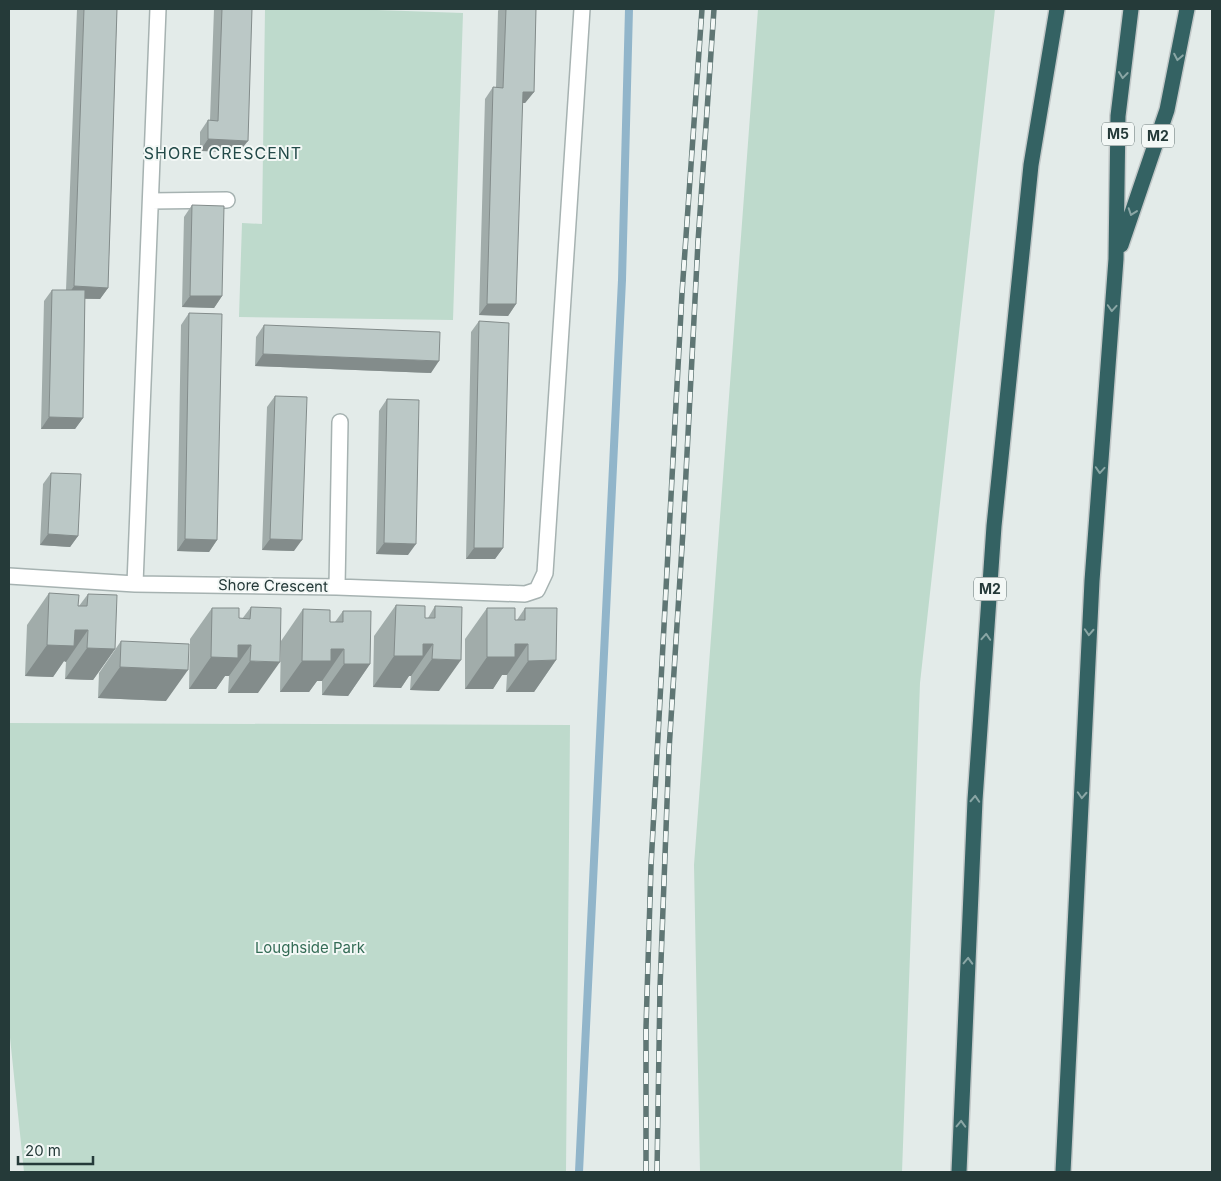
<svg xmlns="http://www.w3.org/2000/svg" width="1221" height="1181" font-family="Inter,sans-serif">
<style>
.green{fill:#bedacc}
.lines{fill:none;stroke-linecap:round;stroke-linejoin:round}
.stream{stroke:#91b5ca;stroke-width:8}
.street-casing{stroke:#a6b2b1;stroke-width:18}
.highway-casing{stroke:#c2c8c8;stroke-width:18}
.street{stroke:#fff;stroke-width:15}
.highway{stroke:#346263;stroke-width:15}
.rail-casing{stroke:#5f7674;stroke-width:5.5}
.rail{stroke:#f3f8f6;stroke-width:4;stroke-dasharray:11;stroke-linecap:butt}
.wall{fill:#a1acaa}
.shaded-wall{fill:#838c8b}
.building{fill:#bbc8c6;stroke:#838c8b}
.oneway{stroke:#8aa6a5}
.labels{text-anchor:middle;stroke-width:4;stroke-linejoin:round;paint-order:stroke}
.shield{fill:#f3f8f6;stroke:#637372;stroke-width:1}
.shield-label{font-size:14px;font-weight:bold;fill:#253a39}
.street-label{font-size:15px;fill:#253a39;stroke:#f3f8f6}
.park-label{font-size:15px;fill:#346c56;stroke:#f3f8f6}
.neighbourhood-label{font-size:16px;letter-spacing:1px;fill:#234a49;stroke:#f3f8f6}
</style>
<rect width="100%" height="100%" fill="#e3ebe9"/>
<!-- green -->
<path class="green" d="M265,9H348L463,13L453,320L239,317L242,223L262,224Z
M758,9H995L920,683L902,1172H700L694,865Z
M9,723L570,725L566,1172H24L9,1028Z"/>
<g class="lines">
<!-- stream -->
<path class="stream" d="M579,1172L622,280L629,9"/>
<defs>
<path id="street" d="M151,201L227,200
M9,576L135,584L337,587L525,594L537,590L545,573L582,9
M135,584L158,9
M337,587L340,422"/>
<path id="highway" d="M1121,245L1167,110L1187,9
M959,1172L975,800L994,526L1031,165L1057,9
M1063,1172L1092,581L1116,259L1118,116L1131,9"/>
</defs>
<!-- street casing -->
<use href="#street" class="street-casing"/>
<!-- highway casing -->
<use href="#highway" class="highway-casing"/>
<!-- street -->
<use href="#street" class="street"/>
<!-- highway -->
<use href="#highway" class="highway"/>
<defs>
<path id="rail" d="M646,1172V1028L651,866L682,293L702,9
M657,1172L660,988L669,750L683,531L698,242L714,9"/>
</defs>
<!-- rail casing -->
<use href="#rail" class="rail-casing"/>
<!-- rail -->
<use href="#rail" class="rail"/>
</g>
<!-- wall -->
<path class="wall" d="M77,9H117L108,288L100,299H85L83,418L75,429H41L44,301L52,290H66Z
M214,9H252L239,152L200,151V132L208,120H210Z
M499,9H536L534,92L525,103H522L516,304L508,316L479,315L485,99L493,87H496L498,11Z
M192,205L222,296L214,308L182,307L184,217Z
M189,313L217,540L209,552L177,551L181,325Z
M479,321L503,548L495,559H466L471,332Z
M264,325L431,373L255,366L256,337Z
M275,396L294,551L262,550L267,407Z
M387,399L408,555L376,554L379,411Z
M51,473L78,536L70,547L40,545L43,484Z
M49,593L79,606L88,594L115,649L93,680L65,679L66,662L64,661L53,677L25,676L27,625Z
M396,605L425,618H428L435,606L439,691L410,690L411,676H409L401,688L373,687L374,636Z
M251,607L258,693H228L229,676H225L216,689H189L190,639L212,608L239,618L242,619Z
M487,608L515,620H517L525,608L556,660L534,692H506L507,675H502L493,689H465V639Z
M303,609L330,622H335L343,611L370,664L348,696L322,695V681H317L309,692H280L281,641Z
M121,641L166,701L98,698L99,673Z"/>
<!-- shaded-wall -->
<path class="shaded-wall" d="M523,92H534L525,103H515Z
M208,139L248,141L239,152L200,151Z
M74,286L108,288L100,299L66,298Z
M190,296H222L214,308L182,307Z
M487,304H516L508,316L479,315Z
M263,354L439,361L431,373L255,366Z
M49,417L83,418L75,429H41Z
M48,534L78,536L70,547L40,545Z
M185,539L217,540L209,552L177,551Z
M270,539L302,540L294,551L262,550Z
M384,543L416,544L408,555L376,554Z
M474,548H503L495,559H466Z
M75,630H88L66,662L64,661L53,677L25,676L47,645Z
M423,644H433L411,676H409L401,688L373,687L394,656Z
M515,644H528L507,675H502L493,689H465L487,657Z
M238,645H251L229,676H225L216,689H189L211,657Z
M87,648L115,649L93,680L65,679Z
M331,649H344L322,681H317L309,692H280L302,661Z
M432,659L461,660L439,691L410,690Z
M556,660L534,692H506L528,661Z
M250,661L280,662L258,693H228Z
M344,664H370L348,696L322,695Z
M120,667L188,670L166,701L98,698Z"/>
<!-- building -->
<path class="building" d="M84,9H117L108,288L74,286Z
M222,9H252L248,141L208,139V120L218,121Z
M506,9H536L534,92H523L516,304H487L493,87L503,88Z
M192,205L224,206L222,296H190Z
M52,290H85L83,418L49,417Z
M189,313L222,314L217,540L185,539Z
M479,321L509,323L503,548H474Z
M264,325L440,332L439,361L263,354Z
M275,396L307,397L302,540L270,539Z
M387,399L419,400L416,544L384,543Z
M51,473L81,474L78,536L48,534Z
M49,593L79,595L78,606H87L88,594L117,595L115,649L87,648L88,630H75L74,646L47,645Z
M396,605L425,606V618H435V606L462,607L461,660L432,659L433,644H423V656H394Z
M251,607L281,608L280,662L250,661L251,645H238V658L211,657L212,608H239V618L250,619Z
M487,608H515V620H525V608H557L556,660L528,661V644H515V657H487Z
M303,609L330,610V622H343V611H371L370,664H344V649H331V661H302Z
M121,641L189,644L188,670L120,667Z"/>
<!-- one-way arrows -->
<defs><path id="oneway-chevron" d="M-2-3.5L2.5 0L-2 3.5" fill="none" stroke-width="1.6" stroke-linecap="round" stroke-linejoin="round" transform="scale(1.25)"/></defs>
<g class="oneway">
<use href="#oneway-chevron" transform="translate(1178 57) rotate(101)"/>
<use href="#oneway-chevron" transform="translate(1123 75) rotate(97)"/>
<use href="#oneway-chevron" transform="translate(1132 212) rotate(109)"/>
<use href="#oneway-chevron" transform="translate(1112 308) rotate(94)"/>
<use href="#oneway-chevron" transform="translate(1100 470) rotate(94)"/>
<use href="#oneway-chevron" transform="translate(1089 632) rotate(93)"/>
<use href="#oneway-chevron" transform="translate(986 637) rotate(-86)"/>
<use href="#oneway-chevron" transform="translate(1082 795) rotate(93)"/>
<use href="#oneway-chevron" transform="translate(975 799) rotate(-87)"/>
<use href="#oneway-chevron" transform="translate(968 961) rotate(-88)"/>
<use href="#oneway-chevron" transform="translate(961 1124) rotate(-88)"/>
</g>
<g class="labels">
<!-- shield labels -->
<g class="shield">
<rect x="1102" y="122.5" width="32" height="23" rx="4"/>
<rect x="1142" y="124.5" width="32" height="23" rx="4"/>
<rect x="974" y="577.5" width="32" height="23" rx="4"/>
</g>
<g class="shield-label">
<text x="1118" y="139">M5</text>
<text x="1158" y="141">M2</text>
<text x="990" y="594">M2</text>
</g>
<!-- street labels -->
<g class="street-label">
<text transform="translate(273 586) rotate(1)" y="5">Shore Crescent</text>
</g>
<!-- park labels -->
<g class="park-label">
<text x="310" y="953">Loughside Park</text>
</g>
<!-- neighbourhood labels -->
<g class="neighbourhood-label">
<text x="223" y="159">SHORE CRESCENT</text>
</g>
</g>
<!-- border -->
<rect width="1221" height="1181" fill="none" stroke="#253a39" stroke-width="20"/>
<!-- scale -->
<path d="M18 1156v8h75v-8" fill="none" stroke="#253a39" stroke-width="2.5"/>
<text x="25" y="1156" font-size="15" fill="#253a39" stroke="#f3f8f6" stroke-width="4" paint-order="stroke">20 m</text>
</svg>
